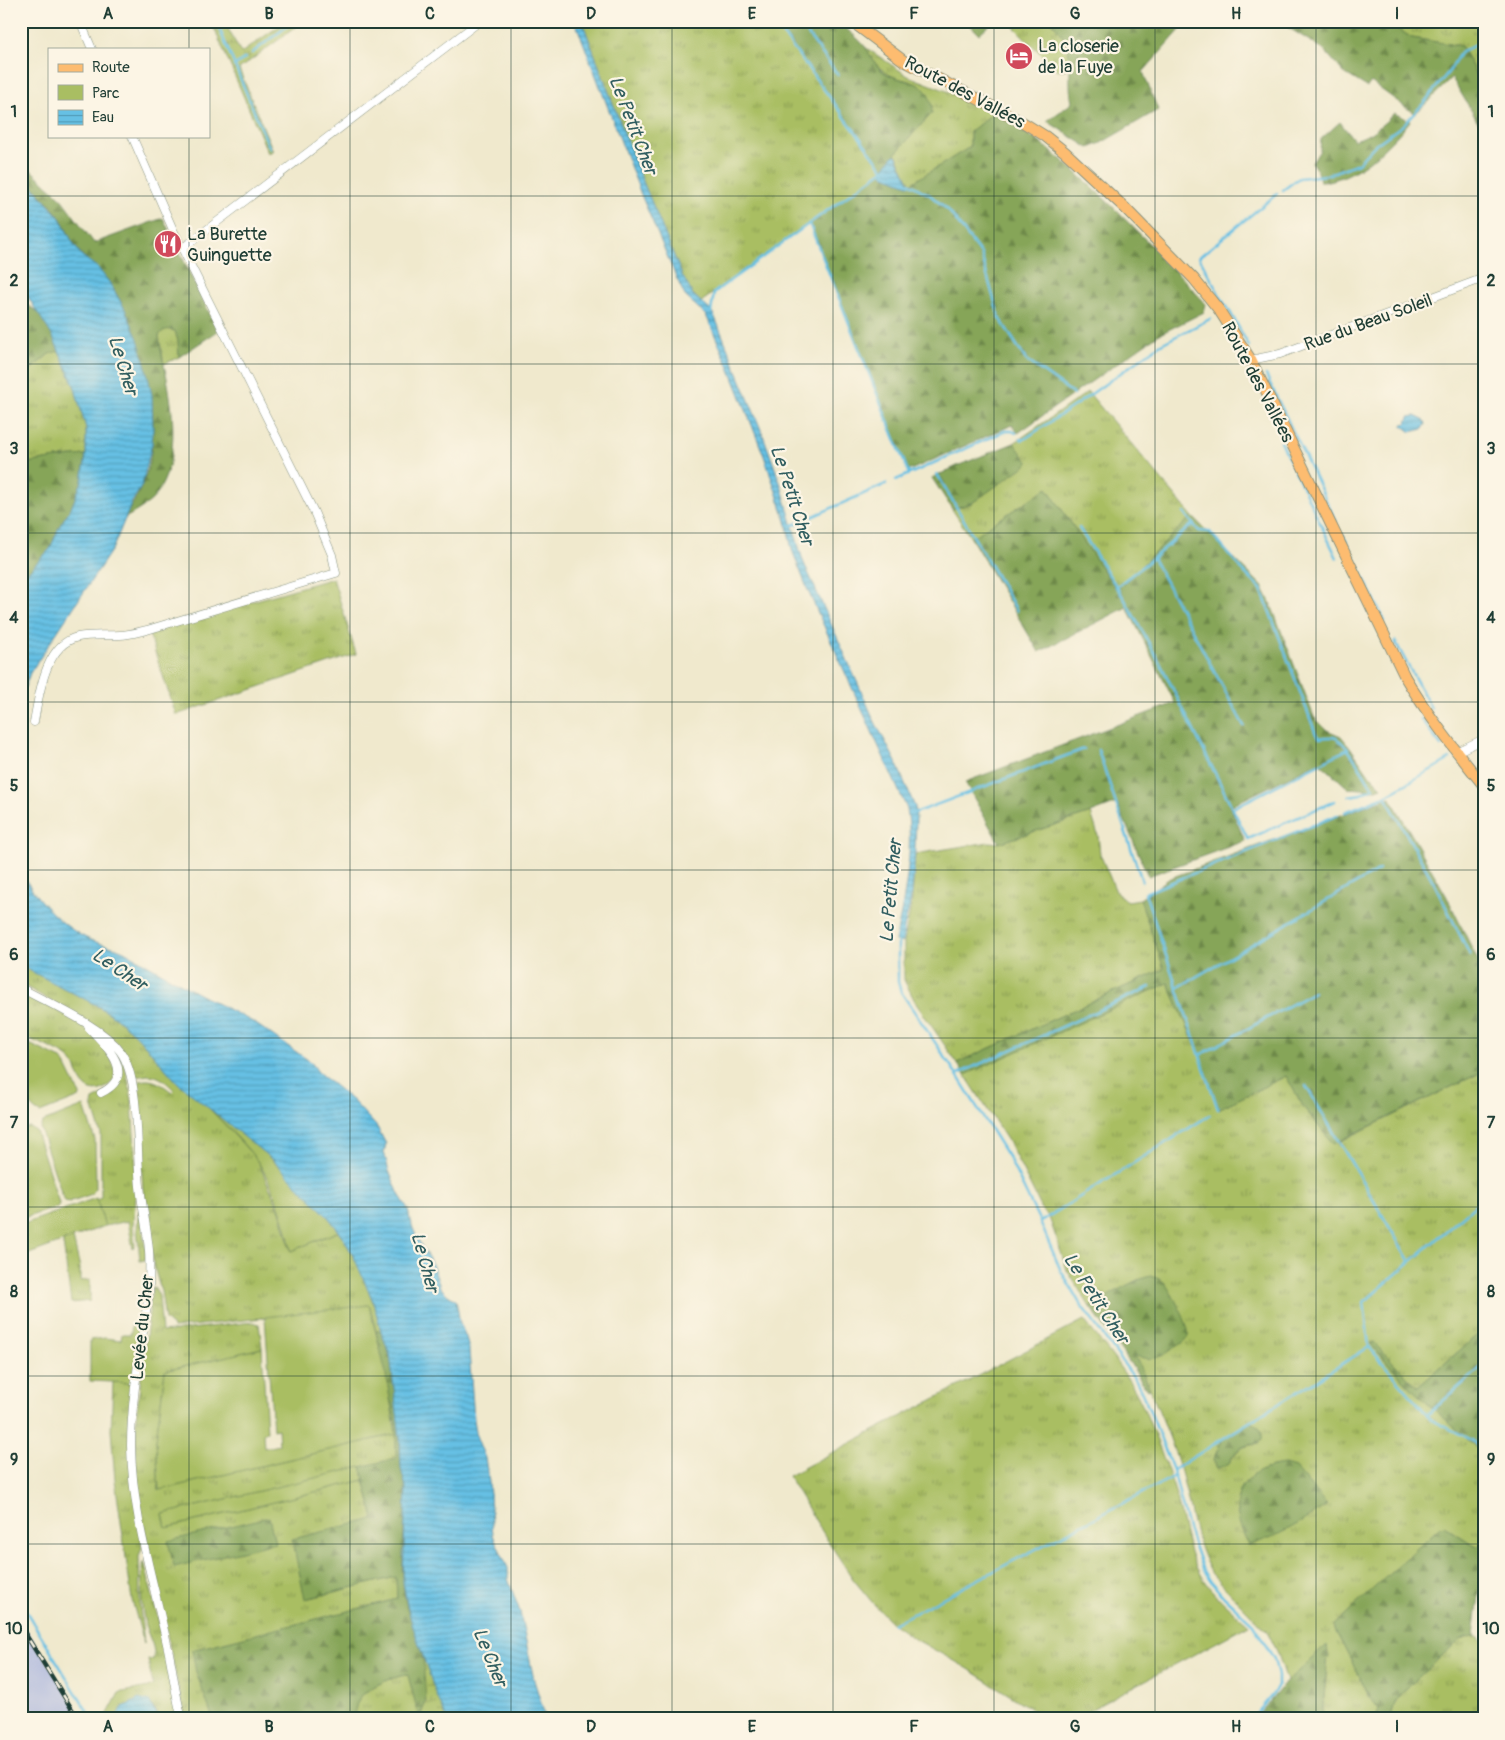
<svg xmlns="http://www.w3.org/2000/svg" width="1505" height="1740" font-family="Pangolin,sans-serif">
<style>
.industrial{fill:url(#industrial-furrows)}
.railway{fill:#bcc3de}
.grass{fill:url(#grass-tufts);stroke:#647e4b;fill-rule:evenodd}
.forest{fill:url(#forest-firs);stroke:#527146}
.wetland{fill:url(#wetland-marsh);stroke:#647e4b}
.green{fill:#a9be62;stroke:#647e4b}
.water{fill:url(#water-rules);stroke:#427e8c}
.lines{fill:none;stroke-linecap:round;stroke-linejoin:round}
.stream{stroke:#66c0e4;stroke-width:2.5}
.minor-casing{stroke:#889380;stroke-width:9}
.major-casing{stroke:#889380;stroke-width:12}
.minor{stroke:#fff;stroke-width:8}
.major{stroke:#fdbc70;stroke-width:10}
.rail-casing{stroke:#1f3d34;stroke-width:4.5}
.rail{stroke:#fcf5e5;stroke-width:2.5;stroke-dasharray:8;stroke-linecap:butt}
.grid{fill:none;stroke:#1f3d34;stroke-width:1;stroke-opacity:0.55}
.labels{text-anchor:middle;stroke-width:4.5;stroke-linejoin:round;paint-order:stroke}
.poi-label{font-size:18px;fill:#1f3d34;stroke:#fcf5e5;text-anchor:start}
.street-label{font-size:18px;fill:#1f3d34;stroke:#fcf5e5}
.water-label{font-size:19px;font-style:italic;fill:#315e60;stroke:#fcf5e5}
.neatline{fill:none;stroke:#1f3d34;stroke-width:2}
.grid-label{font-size:16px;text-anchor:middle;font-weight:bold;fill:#1f3d34}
</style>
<defs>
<pattern id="industrial-furrows" width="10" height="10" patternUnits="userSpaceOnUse" patternTransform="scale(1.25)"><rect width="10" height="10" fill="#bcc3de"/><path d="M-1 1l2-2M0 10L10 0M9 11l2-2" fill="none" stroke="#a1a8bf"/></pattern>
<pattern id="grass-tufts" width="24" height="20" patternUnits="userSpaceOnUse" patternTransform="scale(1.25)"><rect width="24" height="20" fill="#a9be62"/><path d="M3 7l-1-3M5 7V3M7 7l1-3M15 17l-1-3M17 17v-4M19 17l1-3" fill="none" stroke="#899c52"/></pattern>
<pattern id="forest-firs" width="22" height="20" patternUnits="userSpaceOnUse" patternTransform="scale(1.25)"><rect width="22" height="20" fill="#86a558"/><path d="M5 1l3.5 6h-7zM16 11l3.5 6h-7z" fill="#6d884a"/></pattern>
<pattern id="wetland-marsh" width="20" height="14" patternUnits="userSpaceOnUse" patternTransform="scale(1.25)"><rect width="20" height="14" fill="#a9be62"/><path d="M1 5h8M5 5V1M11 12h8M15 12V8" fill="none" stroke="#899c52"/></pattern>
<pattern id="water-rules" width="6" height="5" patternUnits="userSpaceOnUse" patternTransform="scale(1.25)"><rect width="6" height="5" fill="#66c0e4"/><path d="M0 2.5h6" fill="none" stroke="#539dba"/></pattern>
</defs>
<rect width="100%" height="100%" fill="#fcf5e5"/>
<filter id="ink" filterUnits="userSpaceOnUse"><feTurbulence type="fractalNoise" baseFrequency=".02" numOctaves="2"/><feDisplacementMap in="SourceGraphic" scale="10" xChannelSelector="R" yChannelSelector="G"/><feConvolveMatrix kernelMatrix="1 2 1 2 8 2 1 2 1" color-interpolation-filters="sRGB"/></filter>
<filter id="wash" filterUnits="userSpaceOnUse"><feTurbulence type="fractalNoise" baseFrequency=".0096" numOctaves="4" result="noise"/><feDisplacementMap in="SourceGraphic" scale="20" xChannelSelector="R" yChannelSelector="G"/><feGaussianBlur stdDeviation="1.12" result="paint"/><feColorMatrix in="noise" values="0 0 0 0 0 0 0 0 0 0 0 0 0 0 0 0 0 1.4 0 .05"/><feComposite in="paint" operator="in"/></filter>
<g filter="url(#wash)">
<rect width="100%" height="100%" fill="#f0e9cd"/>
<!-- industrial -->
<path class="industrial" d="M21,1687L41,1719H21Z"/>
<!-- railway -->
<path class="railway" d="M21,1620L63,1687L83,1719H41L21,1687Z"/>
<!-- grass -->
<path class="grass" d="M211,21H224L241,53L286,21H304L239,69L273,151L268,153Z
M582,21H773L884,170L701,302L688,289L682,275L637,167Z
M1008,21H1051C1064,35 1071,48 1070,68L1058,71Z
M1385,21H1484V89L1461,46L1412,38Z
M865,47L908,76L952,93L993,113L970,132V147L910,184L897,155H894L932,113L910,81C887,77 876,68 865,47Z
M166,329L175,331L178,341L179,357L164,364L159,336L161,332Z
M53,351H59L74,385L86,428V455L63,457L21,464V371L25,374Z
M1088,392L1192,516L1117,590L1047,488L971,538L952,509L972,503L1028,463L1014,443Z
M333,578L356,654L176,715L148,631Z
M1091,813L1098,835L1100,854L1117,894L1128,901L1140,899L1164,969L957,1063L917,1005L904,980V942L912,900L915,854L989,842L999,843Z
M21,966L96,1005L115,1017L136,1035L178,1083L209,1108L253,1155L259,1164L280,1211L291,1251L339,1231L357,1262L375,1307L381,1331H376L370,1306L173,1328V1327L165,1320L161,1291L153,1263L149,1224L150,1211L143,1191L137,1087L140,1081C152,1077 163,1085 172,1092L174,1090C167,1083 161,1076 150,1075C145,1075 140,1077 134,1076C129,1059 120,1045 107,1033L21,984Z
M1168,983L1200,1055L1218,1109L1286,1076L1304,1108L1339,1142L1484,1071V1329L1418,1387L1374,1343L1371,1345L1414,1391L1484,1454V1541L1477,1547L1448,1528L1389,1576L1334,1625L1336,1632L1370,1697L1379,1709L1376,1719H1325L1322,1717L1328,1655L1327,1646L1287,1681L1277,1651L1268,1633L1212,1574C1193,1540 1190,1502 1179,1465C1167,1427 1151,1391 1134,1356H1163L1187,1338L1139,1279L1090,1307L1067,1270L1049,1217L1043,1211L1008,1141L965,1075ZM1257,1425C1263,1431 1262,1435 1259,1443C1241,1447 1237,1448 1228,1465L1217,1468L1213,1460L1223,1438Z
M21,992L75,1020C90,1031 131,1068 108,1086C102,1090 98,1092 91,1090C77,1084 79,1068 70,1059C61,1051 33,1041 21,1035Z
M120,1058L126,1069L132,1100L137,1187L133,1225L135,1246L133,1249L128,1221L105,1226L96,1199L101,1197V1134L92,1105L93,1100L97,1098L117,1087L121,1072Z
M139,1210L140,1211L146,1251L145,1260L140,1261L137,1229Z
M73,1238L80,1268V1281L90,1280V1301L71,1303L63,1242Z
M155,1288L159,1296L162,1332L253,1322L259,1324L262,1348L165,1371L156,1440L159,1490L396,1434V1459L163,1514L166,1528L364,1480L374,1519L305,1599L396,1577L397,1599L192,1650L213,1719H185L141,1513L136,1470V1418L152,1289Z
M1084,1320C1106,1349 1130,1376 1144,1409C1156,1437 1167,1466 1176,1495C1183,1521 1186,1552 1201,1576C1213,1595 1232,1610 1249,1625L1073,1719H1047L967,1668L913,1638L893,1624L872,1602L853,1579L830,1544L788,1476Z
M113,1382L133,1383L129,1422L142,1548L139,1556L140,1607L144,1644L132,1600L115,1480L111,1430Z
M144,1561L162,1635L179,1719H158L154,1708L116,1715L114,1719H105L119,1693L153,1686L148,1660H153C157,1649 148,1636 145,1625C141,1606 140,1581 144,1561Z
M1474,1636L1479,1637L1484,1643V1719H1390L1395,1703L1400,1694L1457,1642L1466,1637Z
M408,1675L419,1713V1719H355C355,1713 355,1705 359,1699C367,1687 394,1676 408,1675Z"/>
<!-- forest -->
<path class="forest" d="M773,21H837C846,29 859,38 866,48C871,56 874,63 881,70C902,87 931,73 932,113L894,155L884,170Z
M966,21H993L979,34Z
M1051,21H1188L1143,72L1158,110L1101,143L1089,148L1047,121L1072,103C1065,66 1080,53 1051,21Z
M1278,21H1385L1412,38L1461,46L1484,89V132L1452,78L1415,114L1371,82L1367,87L1344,73L1324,50Z
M993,113C1041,138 1074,170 1113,207C1145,239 1176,270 1206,304L1204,312L1158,335L1018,433L1012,425L908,471L809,223L881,172L885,176L908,185L910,184L970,147V132Z
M1394,113L1410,121C1388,147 1356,180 1320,182L1318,172L1312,163L1320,150L1321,139L1340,122L1354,140C1370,136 1383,125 1394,113Z
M21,161L60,197L94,243L163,218L218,331L179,357L178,341L175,331C168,328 162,330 159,336C160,350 164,364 167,378C174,416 179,462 156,495C151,503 134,513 125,518C130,507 138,496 142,485C168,425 144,333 109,282C99,268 84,260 75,246C69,238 67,228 61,219C50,203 34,188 21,173Z
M21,301L38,312L53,337L59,351L49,354L25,374L21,371Z
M1014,443L1029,463L972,503L952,509L932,478L957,466Z
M86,455L82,481L72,506L59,527L50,549L21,579V464L63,457Z
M1047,488L1117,590L1192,516L1262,586L1270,602L1314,717L1327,730L1341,736L1350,747L1368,773L1382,787L1374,790L1348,788L1319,762L1230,806L1245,841L1148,876L1117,803L1091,813L999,843L965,782L1175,703L1127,607L1039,652L971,538Z
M1390,797L1446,895L1484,973V1071L1333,1144L1304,1108L1286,1076L1218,1109L1200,1055L1168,983L965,1075L957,1063L1164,969L1140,899L1170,878Z
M1150,1276L1160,1279L1165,1283C1171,1292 1191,1326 1188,1336C1187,1342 1176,1347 1171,1350C1156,1360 1152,1360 1135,1356L1150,1388L1147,1390L1130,1363L1090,1307C1109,1296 1128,1282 1150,1276Z
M1484,1329V1454L1414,1391L1371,1345L1374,1343L1418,1387Z
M376,1331H381C399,1370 398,1424 401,1467C402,1474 406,1481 406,1489C406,1528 398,1568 407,1607C416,1640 439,1684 419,1717L408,1675C394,1676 367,1687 359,1699C355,1705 355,1713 354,1719L350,1717V1719H213L196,1672L192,1650L397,1599L396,1577L305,1599L292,1539L374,1519L361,1467L396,1458V1426Z
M1249,1422C1259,1425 1263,1429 1262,1440C1257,1445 1250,1444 1243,1447C1235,1450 1232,1458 1228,1465L1217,1468L1213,1460L1223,1438Z
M1285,1465L1295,1468L1327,1505C1303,1522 1278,1537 1249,1545C1226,1505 1235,1470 1285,1465Z
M269,1517L275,1543L174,1567L168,1541Z
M1444,1526L1477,1547L1484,1541V1588H1480L1474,1636L1466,1637L1457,1642L1400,1694L1395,1703L1390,1719H1376L1379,1709L1370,1697L1336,1632L1334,1625L1440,1527Z
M1327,1645L1328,1655L1322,1716L1325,1719H1255L1287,1681Z"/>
<!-- wetland -->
<path class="wetland" d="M423,1657L447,1719H419L426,1702Z"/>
<!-- green -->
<path class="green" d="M21,1040L63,1060L80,1095V1097L40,1113C17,1103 21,1061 21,1040Z
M84,1106L95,1140L96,1186L92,1194L69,1202L64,1201L40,1128L43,1122Z
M209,1108C255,1145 304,1183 339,1231L291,1251C287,1223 270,1175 252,1154C239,1138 223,1123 209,1108Z
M29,1127L36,1131L59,1203L58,1207L21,1219V1130Z
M96,1198L105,1226L21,1257V1225Z
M369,1305L385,1370L396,1434L159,1490L156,1440L165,1371L262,1348L267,1432L263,1433L264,1448L279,1445L278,1429L273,1430L265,1317Z
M132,1324L141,1325L133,1383L90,1381V1340L105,1338L121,1340L122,1334H131Z
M361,1467L364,1480L166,1528L163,1514Z"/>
<!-- water -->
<path class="water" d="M575,21H582L637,167L682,275L693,295L711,311L714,315L762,432L781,485L803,561L875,722L895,760L915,807L916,819C915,845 915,871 911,897C909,913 902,927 903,943L895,941C904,900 914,851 907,809L809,593L792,550L786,521L764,456L731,372L706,315L685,296L677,279L642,197Z
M894,155H896L910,184L908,185L885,176L881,172Z
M21,173L60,218L74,245L82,256L98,268L109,282L125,309L138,339L146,367L152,395L153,429L152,444L142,485L132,502L113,548L30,673L21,698V579L50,549L59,527L72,506L82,481L86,455V428L74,385L53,337L21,286Z
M1415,416L1425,421L1426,424L1423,429L1411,432L1402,425L1403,424L1407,423L1409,417Z
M21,869C30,895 65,930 91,940C102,945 113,946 124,951L197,993L253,1022L311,1062L318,1072L353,1101L377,1127L386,1144L384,1152L389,1171L399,1194L408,1209L410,1221L417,1238L432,1264L440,1287L448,1295L456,1300L460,1323L466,1337L469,1350L474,1419L477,1438L485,1458L489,1482L493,1535L508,1568V1579L520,1612L534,1680L546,1719H447L435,1691L412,1624L407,1604L403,1582L406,1487L401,1469L400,1438L390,1355L381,1331L373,1301L353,1255L339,1231L328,1217L274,1161L178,1083L136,1035L115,1017L96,1005L21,966Z
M139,1699L150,1702L158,1719H114L123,1707Z"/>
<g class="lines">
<!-- stream -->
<path class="stream" d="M216,21L270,149
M773,21L884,170L886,171
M798,21L838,75
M252,53L294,21
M234,66L245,58
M907,182L930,195L948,210L981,254L999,317L1026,360L1074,394
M1283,190L1299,178L1327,175L1358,163L1375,145L1403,125L1424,103L1450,70L1460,53L1484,40
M809,223L909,474
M1228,310L1199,257L1277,194
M1229,310L1249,346
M711,312L714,293L720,288L882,171
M1266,375L1336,521
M1021,439L1023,440L1080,402L1161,344L1210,319
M1281,442L1337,558
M937,474L1017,611
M896,480L1005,431H1012L1016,433
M1184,513L1199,531L1210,532L1244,572L1261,589L1316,734L1320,738C1326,737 1331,736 1336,738C1348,744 1365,777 1373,788L1361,794L1349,796
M791,526L886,484
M1079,528L1125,600L1160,663L1248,839
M1343,535L1385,621
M1153,558L1193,524
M1116,587L1153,558L1244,726
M1395,641L1431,708
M1421,719L1441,746
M1098,750L1142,881
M1385,796L1434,883L1470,955
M1233,808L1348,749
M1345,812L1385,796L1450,759
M912,814L1084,749
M1248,839L1335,801
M898,939V982L901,992L957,1075L1010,1160L1040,1222L1061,1271L1079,1302L1137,1382L1150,1411L1174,1473L1188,1529L1202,1568L1211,1582L1224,1597L1253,1624L1274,1659L1278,1675V1685L1273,1694L1252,1719
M1177,988L1379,870
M1200,1055L1314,992
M958,1074L1150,987
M1306,1086L1410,1262
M1218,1109L1145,893L1338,815
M1040,1222L1210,1115
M1369,1347L1432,1420L1472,1440L1484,1454
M1427,1415L1484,1365
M1173,1470L1369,1347L1364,1302L1484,1198
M21,1603L92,1719
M893,1624L1175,1476"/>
</g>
</g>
<g filter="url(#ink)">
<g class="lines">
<defs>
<path id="minor" d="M80,21L92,49
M183,248L480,21
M1251,360L1280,354L1484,278
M34,722C39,695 45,644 78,637C92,634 106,636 120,635C130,635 138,632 147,630L336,573L332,555L314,512L174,232L132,136
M1456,752L1484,739
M21,988C49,1004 102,1026 120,1051C141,1079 136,1150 140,1186C142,1207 147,1228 149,1250C150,1264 149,1278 149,1292C142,1343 131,1395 131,1446C132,1514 153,1579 167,1644C173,1669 175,1694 182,1719
M89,1028C107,1047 138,1075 101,1093"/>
<path id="major" d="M851,21L904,61L1024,123L1045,136L1065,152L1125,208L1194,279L1219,310L1251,360L1405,677C1428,716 1456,751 1484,786"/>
</defs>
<!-- minor casing -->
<use href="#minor" class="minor-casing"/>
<!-- major casing -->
<use href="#major" class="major-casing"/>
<!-- minor -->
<use href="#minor" class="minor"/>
<!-- major -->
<use href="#major" class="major"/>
<defs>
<path id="rail" d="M21,1627L78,1719"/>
</defs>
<!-- rail casing -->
<use href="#rail" class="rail-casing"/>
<!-- rail -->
<use href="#rail" class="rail"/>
</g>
</g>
<!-- grid -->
<path class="grid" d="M189,21V49M350,21V1719M511,21V1719M672,21V1719M833,21V1719M994,21V1719M1155,21V1719M1316,21V1719M189,136V1719M21,196H1484M21,364H1484M21,533H1484M21,702H1484M21,870H1484M21,1038H1484M21,1207H1484M21,1376H1484M21,1544H1484"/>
<!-- icons -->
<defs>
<symbol id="hotel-disc" viewBox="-11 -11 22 22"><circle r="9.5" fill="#d1495b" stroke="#fcf5e5"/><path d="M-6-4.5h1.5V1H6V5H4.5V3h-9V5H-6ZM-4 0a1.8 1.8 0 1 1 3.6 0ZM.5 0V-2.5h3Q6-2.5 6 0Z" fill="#fff"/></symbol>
<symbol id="restaurant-disc" viewBox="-11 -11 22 22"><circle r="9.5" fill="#d1495b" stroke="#fcf5e5"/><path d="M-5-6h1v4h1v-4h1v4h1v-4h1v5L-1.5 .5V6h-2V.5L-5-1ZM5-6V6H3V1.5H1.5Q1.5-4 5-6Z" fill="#fff"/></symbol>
</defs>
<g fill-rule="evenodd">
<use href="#hotel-disc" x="1003" y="40" width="32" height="32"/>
<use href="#restaurant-disc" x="152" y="228" width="32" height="32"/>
</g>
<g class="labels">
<!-- poi labels -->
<g class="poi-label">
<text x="1038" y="52">La closerie<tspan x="1038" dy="21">de la Fuye</tspan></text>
<text x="187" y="240">La Burette<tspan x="187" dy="21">Guinguette</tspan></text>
</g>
<!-- street labels -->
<g class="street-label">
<text transform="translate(965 92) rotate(28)" y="6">Route des Vallées</text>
<text transform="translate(1368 322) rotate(-20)" y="6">Rue du Beau Soleil</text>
<text transform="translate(1258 382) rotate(62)" y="6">Route des Vallées</text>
<text transform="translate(142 1327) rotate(-84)" y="6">Levée du Cher</text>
</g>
<!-- water labels -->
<g class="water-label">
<text transform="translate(634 125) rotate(69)" y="7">Le Petit Cher</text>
<text transform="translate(124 365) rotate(73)" y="7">Le Cher</text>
<text transform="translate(793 495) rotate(72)" y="7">Le Petit Cher</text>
<text transform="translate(890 891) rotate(-85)" y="7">Le Petit Cher</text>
<text transform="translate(120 969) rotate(34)" y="7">Le Cher</text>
<text transform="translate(426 1262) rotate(75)" y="7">Le Cher</text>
<text transform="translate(1097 1298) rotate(57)" y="7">Le Petit Cher</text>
<text transform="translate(491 1657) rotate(68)" y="7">Le Cher</text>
</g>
</g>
<!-- margin -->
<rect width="1505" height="1740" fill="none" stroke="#fcf5e5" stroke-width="55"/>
<!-- legend -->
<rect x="48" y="48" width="162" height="90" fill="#fcf5e5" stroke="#a4ab9e"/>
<rect x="58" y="64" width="25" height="8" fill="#fdbc70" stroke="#a4ab9e"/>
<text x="92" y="72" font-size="15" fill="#1f3d34">Route</text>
<rect x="58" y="85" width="25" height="15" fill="#a9be62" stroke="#a4ab9e"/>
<text x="92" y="98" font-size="15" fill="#1f3d34">Parc</text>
<rect x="58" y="110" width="25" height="15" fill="url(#water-rules)" stroke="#a4ab9e"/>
<text x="92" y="122" font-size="15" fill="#1f3d34">Eau</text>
<rect x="28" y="28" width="1450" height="1684" class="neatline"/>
<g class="grid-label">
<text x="108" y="19">A</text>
<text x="269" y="19">B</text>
<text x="430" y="19">C</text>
<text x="591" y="19">D</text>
<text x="752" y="19">E</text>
<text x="914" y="19">F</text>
<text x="1075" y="19">G</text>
<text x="1236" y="19">H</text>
<text x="1397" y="19">I</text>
<text x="14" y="117">1</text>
<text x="1491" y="117">1</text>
<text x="14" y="286">2</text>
<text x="1491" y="286">2</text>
<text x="14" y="454">3</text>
<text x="1491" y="454">3</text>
<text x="14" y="623">4</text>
<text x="1491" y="623">4</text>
<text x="14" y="791">5</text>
<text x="1491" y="791">5</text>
<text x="14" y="960">6</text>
<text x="1491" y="960">6</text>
<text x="14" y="1128">7</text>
<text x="1491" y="1128">7</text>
<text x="14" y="1297">8</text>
<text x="1491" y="1297">8</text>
<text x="14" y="1465">9</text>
<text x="1491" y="1465">9</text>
<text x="14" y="1634">10</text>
<text x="1491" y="1634">10</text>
<text x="108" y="1732">A</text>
<text x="269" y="1732">B</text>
<text x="430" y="1732">C</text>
<text x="591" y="1732">D</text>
<text x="752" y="1732">E</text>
<text x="914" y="1732">F</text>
<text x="1075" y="1732">G</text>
<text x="1236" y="1732">H</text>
<text x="1397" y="1732">I</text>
</g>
</svg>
